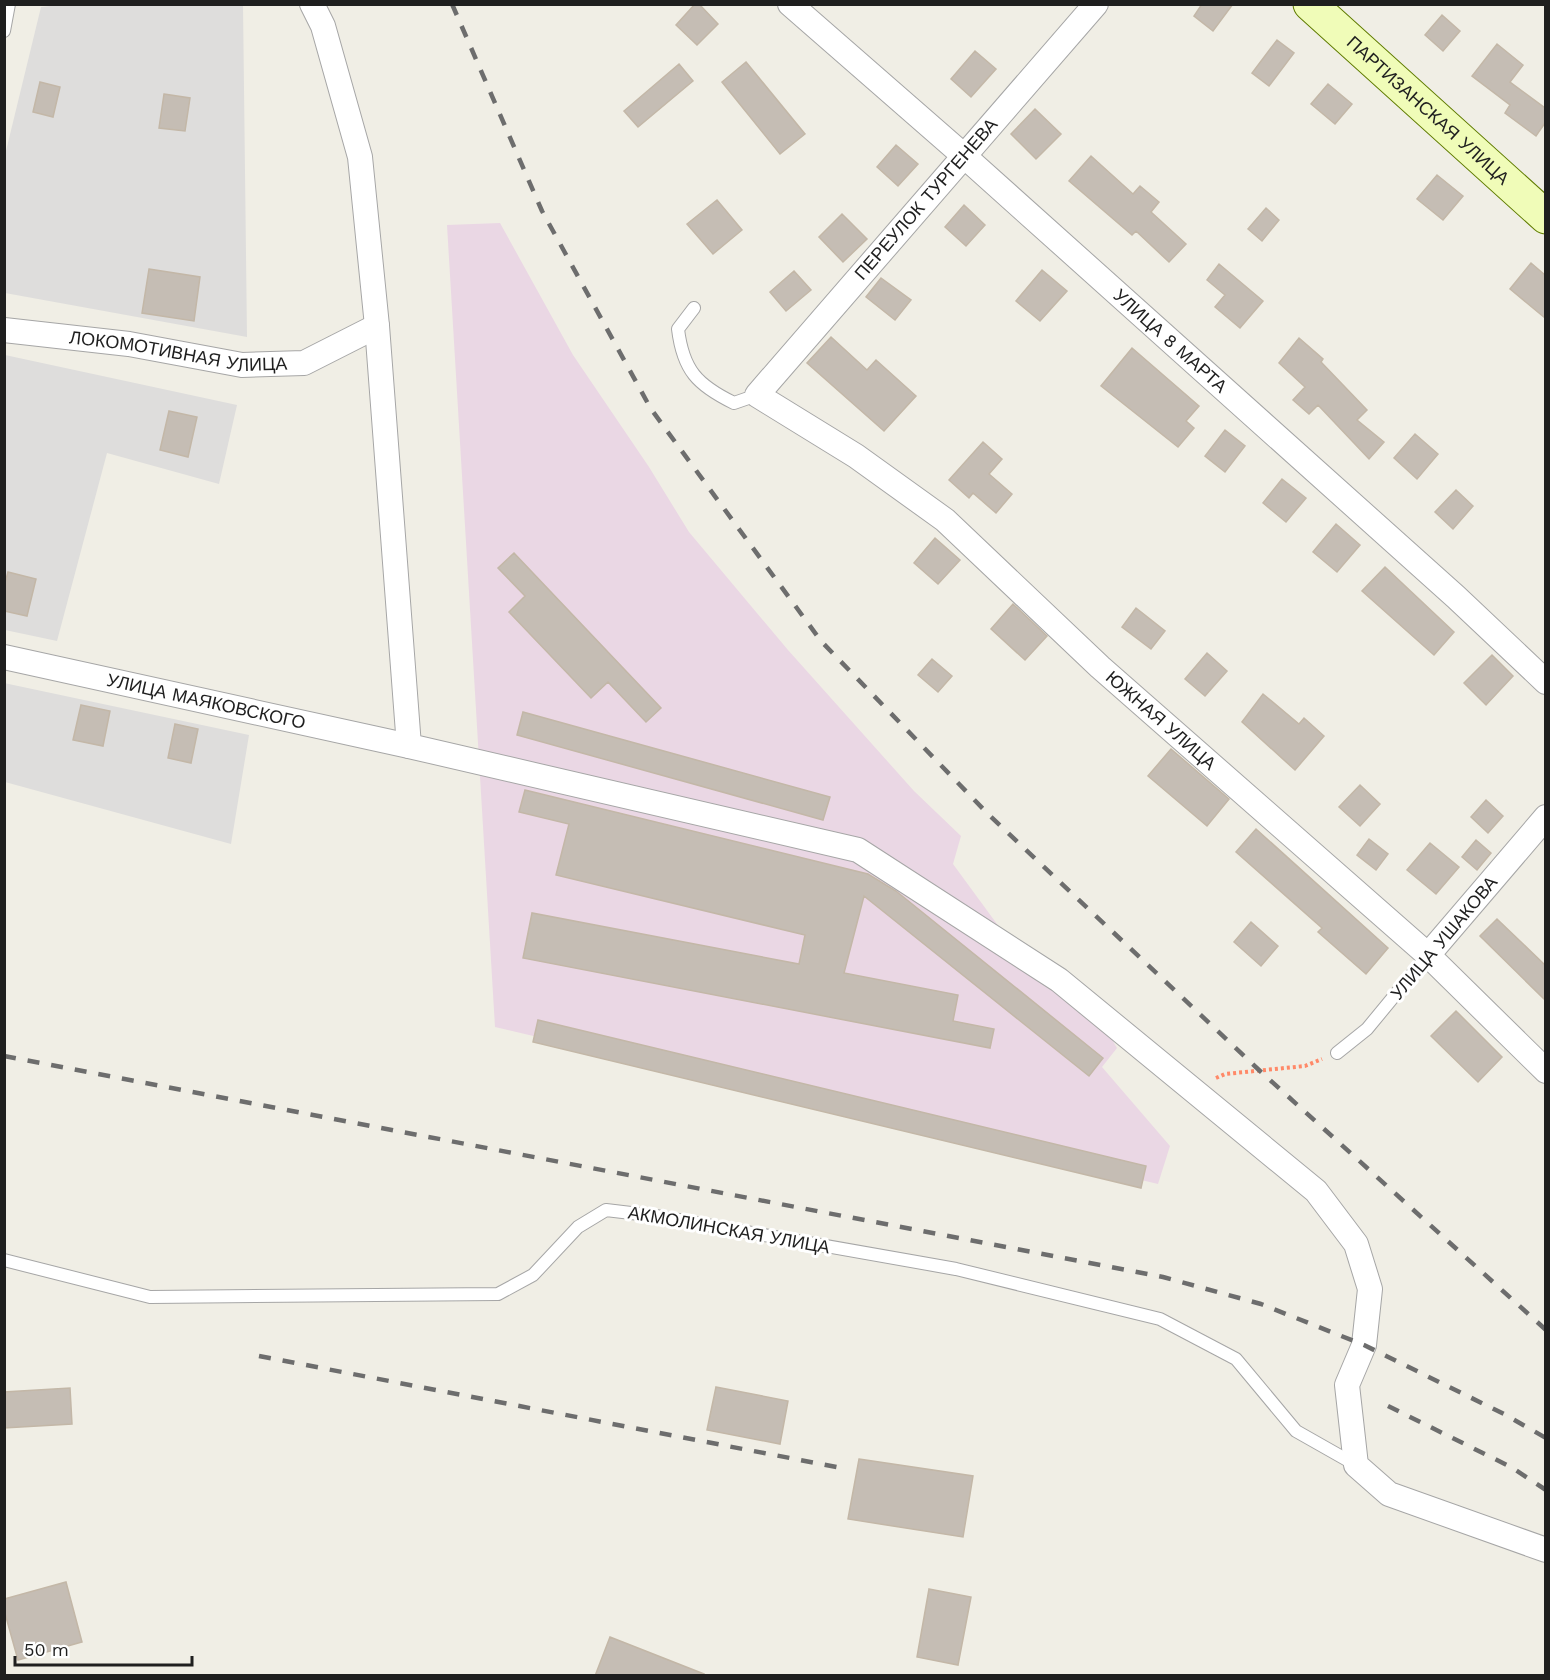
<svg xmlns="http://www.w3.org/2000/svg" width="1550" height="1680" font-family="'Work Sans',sans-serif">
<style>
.residential{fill:#dedddc}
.industrial{fill:#ead7e4}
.building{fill:#c5bdb4;stroke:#c3b7a7;stroke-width:1.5}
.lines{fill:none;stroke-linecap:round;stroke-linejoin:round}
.lane-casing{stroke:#a6a6a6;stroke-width:14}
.street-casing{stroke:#a6a6a6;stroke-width:26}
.secondary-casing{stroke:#607c01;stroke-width:35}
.path{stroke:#ff8968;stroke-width:4;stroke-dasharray:3 3;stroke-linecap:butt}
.lane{stroke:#fff;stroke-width:12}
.street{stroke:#fff;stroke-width:24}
.secondary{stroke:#f0fcb8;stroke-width:33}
.rail{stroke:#6d6d6d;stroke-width:4.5;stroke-dasharray:12 12;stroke-linecap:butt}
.labels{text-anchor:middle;stroke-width:6;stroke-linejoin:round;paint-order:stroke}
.street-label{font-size:18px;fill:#1f1f1f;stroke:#fff}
</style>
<rect width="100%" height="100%" fill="#f0eee5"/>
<!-- residential -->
<path class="residential" d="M68,4L243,5L247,337L5,293V155L41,7Z
M5,355L237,405L219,484L107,453L57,641L5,630Z
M4,683L249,735L231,844L5,782Z"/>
<!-- industrial -->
<path class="industrial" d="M500,223L573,355L649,467L689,532L788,650L914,791L961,836L953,864L1032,972L1107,1031L1117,1048L1102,1067L1170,1146L1158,1184L495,1027L447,225Z"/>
<!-- building -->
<path class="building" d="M695,4H699L718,24L697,45L676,25Z
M1202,4H1233L1213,31L1194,16Z
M1442,15L1460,31L1443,51L1425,35Z
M1277,40L1294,53L1269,86L1252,73Z
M1497,44L1523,65L1510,82L1545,108V123L1536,136L1505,113L1510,105L1472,76Z
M975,51L996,69L971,97L951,79Z
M746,62L805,134L780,154L722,82Z
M679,64L693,81L638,127L624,111Z
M40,82L60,87L53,117L33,112Z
M1328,84L1352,104L1335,124L1311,104Z
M164,94L190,98L185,131L159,128Z
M1035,109L1061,134L1036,159L1011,134Z
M896,145L918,164L898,186L877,167Z
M1091,156L1133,194L1140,186L1159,202L1151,212L1186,244L1169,262L1136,231L1132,235L1069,181Z
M1437,175L1463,196L1443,220L1417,199Z
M717,200L742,230L713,254L687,224Z
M964,205L985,225L966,246L945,227Z
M1266,208L1279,220L1262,241L1248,229Z
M842,214L867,239L843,262L819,237Z
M1531,263L1545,275V318L1510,289Z
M1219,264L1263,301L1240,328L1215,307L1225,295L1207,280Z
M149,269L200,277L194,321L142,313Z
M1042,270L1067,291L1040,321L1016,301Z
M794,271L811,290L786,311L770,292Z
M881,278L911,300L895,320L866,297Z
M831,337L867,370L876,360L916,396L884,431L807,363Z
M1299,338L1323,359L1321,362L1367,410L1357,420L1384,442L1369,459L1318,405L1309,414L1293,400L1305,387L1279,363Z
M1132,348L1199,406L1186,421L1194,428L1178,447L1101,386Z
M169,411L197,417L188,457L160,450Z
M1225,430L1245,446L1225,472L1205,456Z
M1415,434L1438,454L1417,479L1394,458Z
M983,442L1002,459L989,474L1012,494L996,513L973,493L969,498L949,480Z
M1282,479L1306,498L1286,522L1263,503Z
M1456,490L1473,506L1453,529L1435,512Z
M1336,524L1360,545L1337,572L1313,552Z
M935,538L960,560L938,584L914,563Z
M514,553L661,708L646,722L608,682L591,698L509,612L525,596L498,568Z
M1385,567L1454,632L1434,655L1362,591Z
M8,572L36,579L27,616L4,611V586Z
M1013,604L1047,636L1025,660L991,629Z
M1136,608L1165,631L1151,649L1122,627Z
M1207,653L1227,671L1205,696L1185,679Z
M1492,655L1513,676L1486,705L1464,683Z
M932,659L952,676L938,692L918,675Z
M1263,694L1299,724L1304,718L1324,736L1295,770L1242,722Z
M81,705L110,711L103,746L73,740Z
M523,712L830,797L823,820L517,735Z
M175,724L198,729L191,763L168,758Z
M1171,749L1229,799L1207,826L1148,776Z
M1360,785L1380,804L1360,826L1339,807Z
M525,790L868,874L896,891L1103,1058L1089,1076L864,896L844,973L958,995L953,1021L994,1029L990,1048L523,958L532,913L799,964L805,935L556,875L569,824L519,812Z
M1486,800L1503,816L1488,833L1471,817Z
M1256,829L1388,948L1366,974L1318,932L1322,928L1236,852Z
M1369,839L1388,854L1376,870L1357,855Z
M1476,840L1491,853L1477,870L1462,857Z
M1430,843L1459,867L1436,894L1407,870Z
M1497,919L1545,965V1000L1480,936Z
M1251,922L1278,946L1261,966L1234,942Z
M1456,1011L1502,1057L1478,1082L1431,1036Z
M538,1020L1146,1166L1141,1188L533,1042Z
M716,1387L788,1401L780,1444L707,1430Z
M70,1388L72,1424L4,1428V1392Z
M859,1459L973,1476L963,1537L848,1519Z
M66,1582L82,1642L18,1660L4,1610V1599Z
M929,1589L971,1597L958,1665L917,1657Z
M610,1637L704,1674L703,1676H595Z"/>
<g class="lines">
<defs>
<path id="lane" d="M4,31L9,4
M694,308L678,329C683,370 697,385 734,403L757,395
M1337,1053L1367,1029L1428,955
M4,1260L150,1297L498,1294L533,1275L578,1227L606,1210L656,1216L956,1269L1160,1319L1236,1359L1296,1431L1356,1465"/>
<g id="street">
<path d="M312,4L323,26L360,157L377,326L409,746L858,850L1059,980L1316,1191L1356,1244L1370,1289L1364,1345L1347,1385L1356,1465L1389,1494L1546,1550"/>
<path id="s1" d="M790,4L963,155L1456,597L1546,682"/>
<path id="s2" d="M1096,4L757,395L856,456L945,520L1100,667L1428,955L1546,1071"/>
<path id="s3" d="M4,330L129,344L242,365L304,363L377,326"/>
<path id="s4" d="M4,657L409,746"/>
<path d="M1428,955L1546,817"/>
</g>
<g id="secondary">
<path id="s5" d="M1310,4L1546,217"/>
</g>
</defs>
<!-- lane casing -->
<use href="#lane" class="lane-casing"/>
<!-- street casing -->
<use href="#street" class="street-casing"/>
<!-- secondary casing -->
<use href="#secondary" class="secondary-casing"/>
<!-- path -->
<path class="path" d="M1216,1078L1225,1074L1305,1066L1322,1059"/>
<!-- lane -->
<use href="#lane" class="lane"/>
<!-- street -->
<use href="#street" class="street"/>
<!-- secondary -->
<use href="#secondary" class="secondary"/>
<!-- rail -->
<path class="rail" d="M452,4L542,211L651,409L821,641L988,814L1260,1071L1546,1330
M4,1056L1163,1277L1261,1304L1364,1345L1504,1414L1546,1438
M259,1356L847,1469
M1388,1406L1511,1467L1546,1490"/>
</g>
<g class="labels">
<!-- street labels -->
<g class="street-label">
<text dy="6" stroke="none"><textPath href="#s5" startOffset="159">ПАРТИЗАНСКАЯ УЛИЦА</textPath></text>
<text transform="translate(926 199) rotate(-49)" y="6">ПЕРЕУЛОК ТУРГЕНЕВА</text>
<text dy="6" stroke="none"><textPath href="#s1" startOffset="508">УЛИЦА 8 МАРТА</textPath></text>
<text dy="6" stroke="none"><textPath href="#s3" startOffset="176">ЛОКОМОТИВНАЯ УЛИЦА</textPath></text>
<text dy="6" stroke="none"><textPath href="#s4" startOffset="207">УЛИЦА МАЯКОВСКОГО</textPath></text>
<text dy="6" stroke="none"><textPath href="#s2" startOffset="1038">ЮЖНАЯ УЛИЦА</textPath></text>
<text transform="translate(1444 938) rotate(-50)" y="6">УЛИЦА УШАКОВА</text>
<text transform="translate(729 1230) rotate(10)" y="6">АКМОЛИНСКАЯ УЛИЦА</text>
</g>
</g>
<!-- border -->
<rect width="1550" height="1680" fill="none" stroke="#1f1f1f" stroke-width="12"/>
<!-- scale -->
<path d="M15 1656v9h177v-9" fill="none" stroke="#1f1f1f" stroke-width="3"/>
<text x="24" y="1656" font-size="18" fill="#1f1f1f" stroke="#ffffff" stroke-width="4.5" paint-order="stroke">50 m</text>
</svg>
